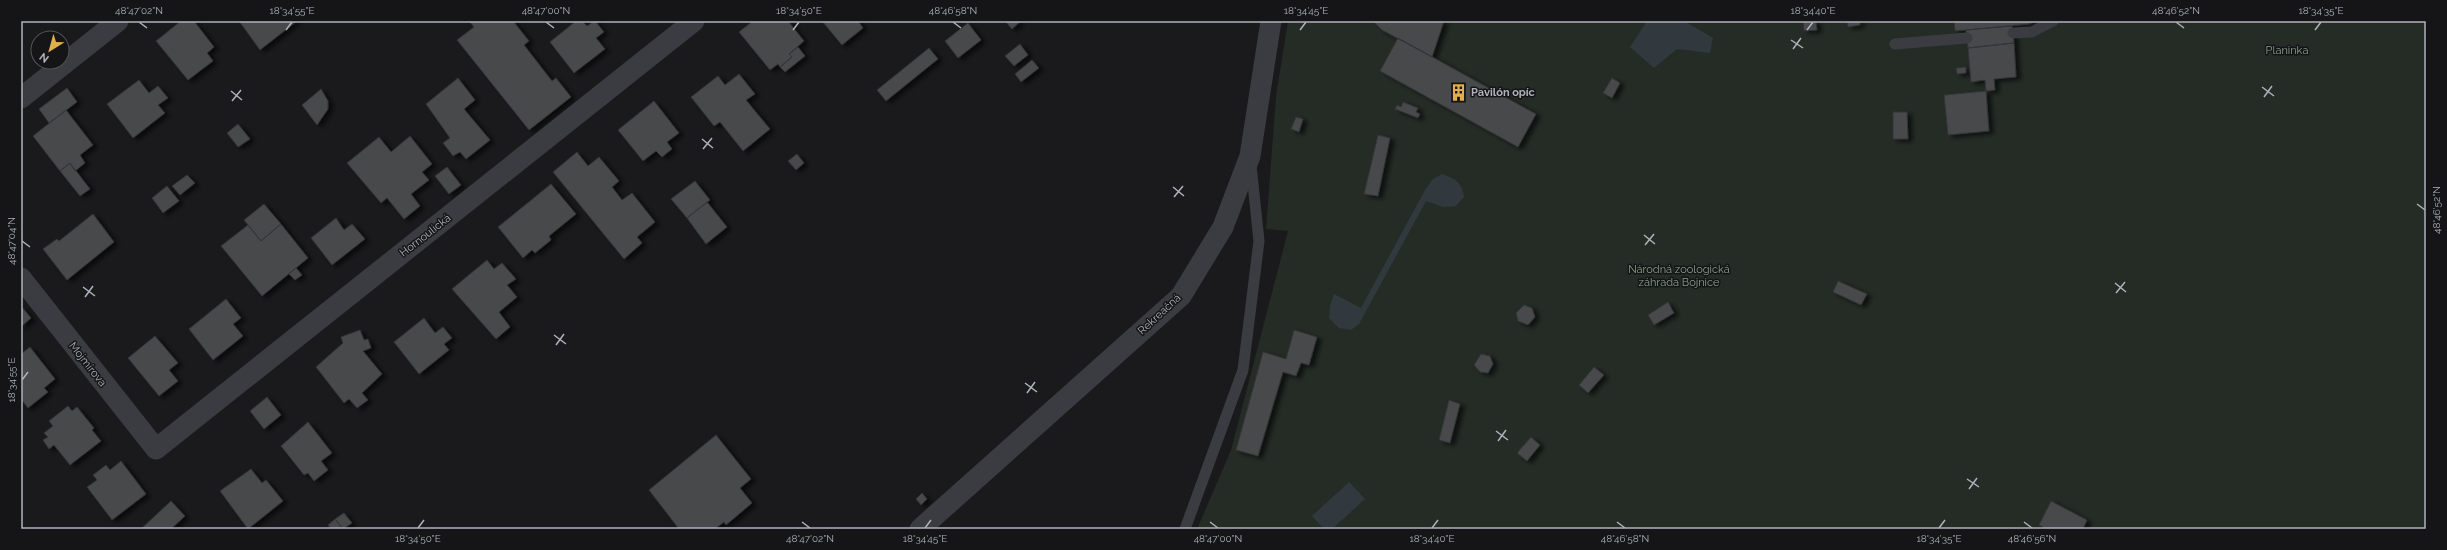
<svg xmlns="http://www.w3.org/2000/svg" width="2447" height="550" font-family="Raleway,sans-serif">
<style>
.green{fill:#242c25}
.water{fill:#31393f}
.building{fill:#47484c;stroke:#343438;filter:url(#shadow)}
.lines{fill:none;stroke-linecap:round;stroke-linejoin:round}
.service{stroke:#3b3c41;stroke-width:11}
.minor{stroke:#3b3c41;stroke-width:21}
.ticks{fill:none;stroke:#aeb2ba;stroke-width:1.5}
.labels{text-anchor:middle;stroke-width:3;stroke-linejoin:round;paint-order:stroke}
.park-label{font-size:11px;fill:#87a388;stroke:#151517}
.poi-label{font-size:11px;font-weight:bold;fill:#aeb2ba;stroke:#151517;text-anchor:start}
.street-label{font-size:11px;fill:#aeb2ba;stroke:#151517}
.neatline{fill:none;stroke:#aeb2ba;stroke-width:1.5}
.ticks-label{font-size:10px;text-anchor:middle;fill:#aeb2ba}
</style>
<defs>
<filter id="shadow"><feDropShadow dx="4.5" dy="2.5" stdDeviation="2" flood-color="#0009"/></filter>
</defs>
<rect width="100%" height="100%" fill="#1a1a1c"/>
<!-- green -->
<path class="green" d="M1288,21H2426V529H1197L1231,450L1288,231L1266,229L1276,96Z"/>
<!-- water -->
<path class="water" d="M1647,21H1684L1713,38L1710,53L1677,49L1654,68L1630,47Z
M1442,174C1454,178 1463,183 1464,197L1456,206L1443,207L1426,201L1359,324L1351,330L1339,328L1329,318L1330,306L1334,294L1361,308L1425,190L1433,179Z
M1349,482L1365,499L1332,529H1324L1312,516Z"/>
<!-- building -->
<path class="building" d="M181,21H194L214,47L207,53L213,61L188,80L156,41Z
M239,21H297L260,50Z
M469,21H513L529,41L524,45L552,81L556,78L571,97L529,130L457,40L474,27Z
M576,21H582L587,26L595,21L604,32L596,38L605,49L574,73L550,42Z
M753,21H788L804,41L789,54L792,57L780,67L778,64L770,70L739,32Z
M822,21H858L863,28L842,45Z
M1005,21H1021L1012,29Z
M1373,21H1444L1432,57L1382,30Z
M1803,21H1816L1817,30L1804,31Z
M1847,21H1860V25L1848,27Z
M1954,21H2036L2029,24L1955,31Z
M968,23L981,40L958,58L945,41Z
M2012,26L2014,43L1968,48L1966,30Z
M1398,38L1536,114L1518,147L1380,71Z
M2014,43L2016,77L1994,79L1995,90L1986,91L1985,80L1971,82L1968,48Z
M1020,44L1028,55L1014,66L1005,56Z
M798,47L805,56L785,72L780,67L792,57L789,54Z
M929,48L938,59L886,101L877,90Z
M1032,60L1039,68L1021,82L1015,74Z
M1966,67V73L1957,74L1956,68Z
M739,74L755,94L746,100L770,129L743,151L720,122L714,126L691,97L718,76L725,85Z
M458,78L475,100L464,109L490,140L466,159L460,152L453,156L443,143L450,138L426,104Z
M1612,78L1620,83L1612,98L1603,93Z
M139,80L149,93L158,86L168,98L158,105L165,113L133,138L107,104Z
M67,88L77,102L49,123L39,109Z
M321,89L328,101V109L317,125L302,105Z
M1986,91L1989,131L1948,135L1944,95Z
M654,101L679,133L667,142L672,149L662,157L656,151L643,161L618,130Z
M1403,102L1418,108L1416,112L1420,114L1418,118L1395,109L1397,105L1401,107Z
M66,110L93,145L80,155L85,163L75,171L70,163L60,171L33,136Z
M1893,112H1907L1908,139H1893Z
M1296,117L1303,119L1299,132L1291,129Z
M238,124L250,139L238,147L227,133Z
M1378,135L1390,138L1378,196L1364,194Z
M410,136L432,164L422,172L429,180L411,194L420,206L404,219L387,198L381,203L347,163L379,137L391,152Z
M577,152L588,166L599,157L619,181L612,187L622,200L632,193L655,222L637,237L642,243L624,259L553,172Z
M797,154L804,163L796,170L788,161Z
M70,163L90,189L80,196L60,171Z
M447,167L461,185L449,194L435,176Z
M187,175L195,183L180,195L172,186Z
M695,181L710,200L687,218L671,199Z
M551,184L576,214L549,236L551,240L535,253L532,250L523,258L498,227Z
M167,186L179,201L163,213L152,198Z
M707,202L727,227L706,244L687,218Z
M264,204L281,224L261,241L244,220Z
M93,214L114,242L67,280L43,249L57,239L59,241Z
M336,218L344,230L352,224L365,239L332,265L311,238Z
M281,224L308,258L262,296L221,246L248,225L261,241Z
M487,260L494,269L502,263L516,279L507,285L517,297L499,312L510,327L496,339L452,289Z
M296,268L302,275L295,280L289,274Z
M1838,281L1867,294L1861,305L1833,292Z
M226,299L241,318L233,324L243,336L213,360L189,329Z
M1668,302L1674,313L1654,325L1648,315Z
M1524,305L1532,308L1535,317L1528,325L1518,321L1516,313Z
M21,306L31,318L21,327Z
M424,318L435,333L443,327L452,338L444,344L449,350L419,374L394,342Z
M360,330L364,340L368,339L371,348L363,351L382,374L362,393L368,400L357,408L349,399L344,403L316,367L343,343L341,337Z
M1294,330L1317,337L1309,365L1301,363L1296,376L1283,372L1258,456L1236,450L1263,352L1286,359Z
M155,336L178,363L169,370L178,381L159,396L128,358Z
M30,347L55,379L44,388L48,392L28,408L21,399V354Z
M1481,354L1490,356L1493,364L1488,373L1480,372L1474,365Z
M1594,367L1604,375L1588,393L1579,385Z
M267,397L281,415L264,429L250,411Z
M1449,400L1460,404L1450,443L1439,440Z
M68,406L72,411L77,407L94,428L92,430L101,441L70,465L54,445L49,449L43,440L48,437L44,433L53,426L49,421Z
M308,422L332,453L321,461L328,470L314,481L308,473L304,475L281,446Z
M716,435L751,479L740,488L752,503L726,525L724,522L715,529H679L649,490Z
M1531,437L1540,445L1527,461L1517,453Z
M121,461L146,494L112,520L87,487L97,480L93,475L106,465L110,470Z
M251,469L262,483L266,480L283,501L248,529L220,491Z
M922,493L927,499L921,505L916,499Z
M171,501L185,516L171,529H141Z
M2051,501L2087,520L2083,529H2046L2039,525Z
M344,513L352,523L343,529L335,519Z
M335,519L343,529H331L328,525Z"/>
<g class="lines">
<!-- service -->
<path class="service" d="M2013,33L2032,32L2053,21
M1895,44L1967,38
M1185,529L1243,370L1259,241L1251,165"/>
<!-- minor -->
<path class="minor" d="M21,98L118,21
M21,278L156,449L694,21
M920,529L1181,296L1223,227L1250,156L1271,21"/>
</g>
<!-- ticks -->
<path class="ticks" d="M139,22L147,28M546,22L554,28M953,22L961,28M2176,22L2184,28M286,30L292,22M793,30L799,22M1300,30L1306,22M1807,30L1813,22M2315,30L2321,22M1791,40L1803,48M1793,49L1801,38M2262,87L2274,96M231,91L242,100M2264,97L2272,86M232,101L241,90M702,139L713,148M703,149L712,138M1173,187L1184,196M1174,197L1183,186M2417,204L2425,210M1644,235L1655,244M22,241L30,247M1645,245L1654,234M2115,283L2126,292M83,287L95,296M2116,293L2125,282M85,297L93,286M554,335L566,344M556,345L564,334M22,380L28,372M1025,383L1037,392M1027,393L1035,382M1496,431L1508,440M1498,441L1506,430M1967,479L1979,487M1969,489L1977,478M802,522L810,528M1210,522L1218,528M1617,522L1625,528M2024,522L2032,528M418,528L424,520M925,528L931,520M1432,528L1438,520M1939,528L1945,520"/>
<!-- icons -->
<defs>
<symbol id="building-bare" viewBox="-9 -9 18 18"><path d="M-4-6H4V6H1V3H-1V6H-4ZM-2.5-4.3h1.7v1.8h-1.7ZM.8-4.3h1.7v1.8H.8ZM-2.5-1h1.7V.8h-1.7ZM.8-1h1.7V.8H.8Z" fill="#e1ad4d" stroke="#151517" stroke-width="2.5" paint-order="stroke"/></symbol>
</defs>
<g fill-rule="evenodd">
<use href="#building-bare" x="1446" y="80" width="25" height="25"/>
</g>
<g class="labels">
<!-- park labels -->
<g class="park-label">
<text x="2287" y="54">Planinka</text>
<text x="1679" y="273">Národná zoologická<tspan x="1679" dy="13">záhrada Bojnice</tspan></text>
</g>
<!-- poi labels -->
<g class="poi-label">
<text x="1471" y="96">Pavilón opíc</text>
</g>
<!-- street labels -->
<g class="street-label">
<text transform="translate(425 235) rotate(-38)" y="4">Hornoulická</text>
<text transform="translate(1159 314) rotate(-43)" y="4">Rekreačná</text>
<text transform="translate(88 364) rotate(52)" y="4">Mojmírova</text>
</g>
</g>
<!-- border -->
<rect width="2447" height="550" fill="none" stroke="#151517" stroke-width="44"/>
<!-- north arrow -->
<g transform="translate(50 50) rotate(217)"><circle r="19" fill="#151517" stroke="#525458"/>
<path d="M0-3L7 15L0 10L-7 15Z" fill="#e1ad4d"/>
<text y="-6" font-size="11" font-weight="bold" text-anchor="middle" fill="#aeb2ba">N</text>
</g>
<rect x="22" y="22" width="2403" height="506" class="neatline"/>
<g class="ticks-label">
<text x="139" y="14">48°47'02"N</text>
<text x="292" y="14">18°34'55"E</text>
<text x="546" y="14">48°47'00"N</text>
<text x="799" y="14">18°34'50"E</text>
<text x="953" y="14">48°46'58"N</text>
<text x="1306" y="14">18°34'45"E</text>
<text x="1813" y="14">18°34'40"E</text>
<text x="2176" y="14">48°46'52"N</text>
<text x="2321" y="14">18°34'35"E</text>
<text transform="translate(2436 210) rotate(-90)" y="4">48°46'52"N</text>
<text transform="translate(11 241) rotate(-90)" y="4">48°47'04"N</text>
<text transform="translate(11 380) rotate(-90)" y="4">18°34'55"E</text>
<text x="418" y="542">18°34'50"E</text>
<text x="810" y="542">48°47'02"N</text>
<text x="925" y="542">18°34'45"E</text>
<text x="1218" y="542">48°47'00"N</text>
<text x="1432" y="542">18°34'40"E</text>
<text x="1625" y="542">48°46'58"N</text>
<text x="1939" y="542">18°34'35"E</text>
<text x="2032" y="542">48°46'56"N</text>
</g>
</svg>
